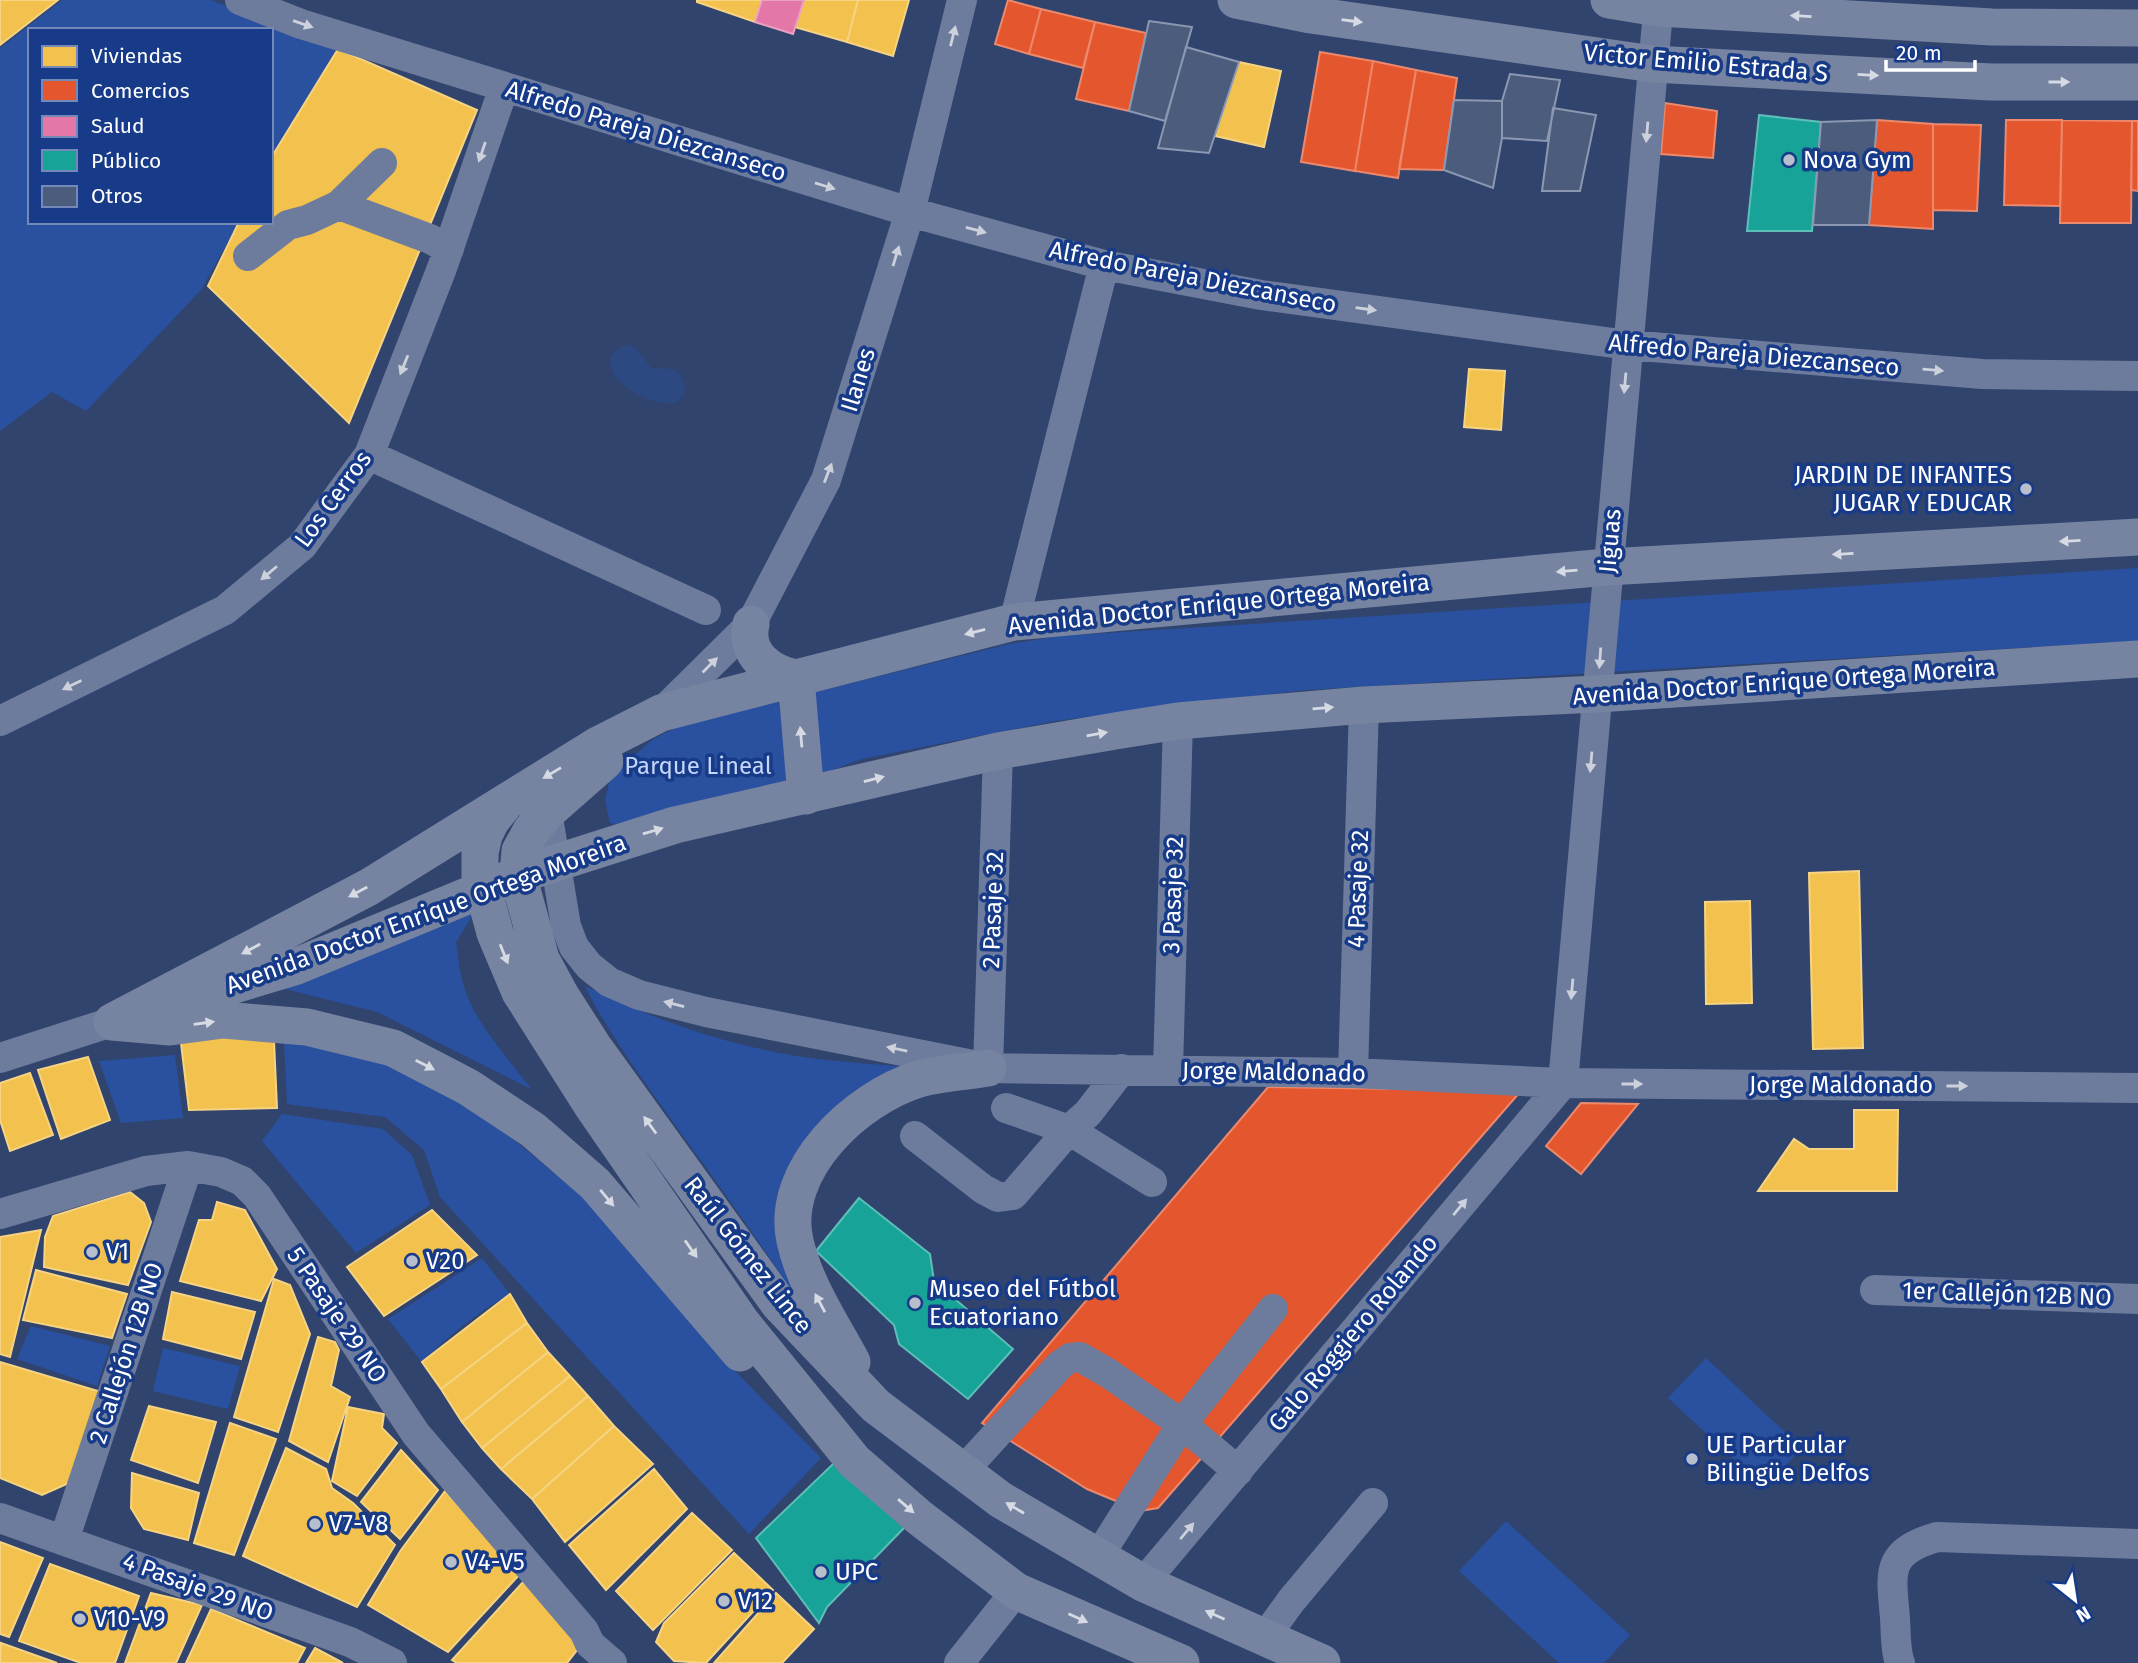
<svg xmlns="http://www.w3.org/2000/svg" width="2138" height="1663" font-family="'Fira Sans',sans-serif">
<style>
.green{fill:#2a519f}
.water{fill:#2d4981}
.homes{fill:#f2c14e;stroke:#f6d483;stroke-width:2}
.shops{fill:#e4572e;stroke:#ec896d;stroke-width:2}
.health{fill:#e377a8;stroke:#eba0c2;stroke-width:2}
.public{fill:#17a398;stroke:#5dbfb7;stroke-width:2}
.building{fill:#4b5c7d;stroke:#8c98b1;stroke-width:2}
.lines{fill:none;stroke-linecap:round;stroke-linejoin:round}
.minor{stroke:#6d7b9c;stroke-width:30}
.major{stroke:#7784a1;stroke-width:37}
.oneway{fill:#d6dae3}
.oneway2{fill:#ccd1dc}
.poi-dot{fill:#b7becc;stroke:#173b88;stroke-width:2.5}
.labels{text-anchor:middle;stroke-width:7;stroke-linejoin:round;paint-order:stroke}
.street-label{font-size:24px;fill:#fff;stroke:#173b88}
.poi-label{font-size:24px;fill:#fff;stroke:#173b88;text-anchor:start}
.park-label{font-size:24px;fill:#c4d6fa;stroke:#173b88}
</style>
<rect width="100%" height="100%" fill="#31446e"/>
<!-- green -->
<path class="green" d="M62,0H211L336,49L271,165V30H30V222H239L201,290L86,411L52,392L0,431V48Z
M2138,568V641L1305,690L1055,721L862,759L773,792L641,827L610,823L605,800L611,775L655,738L682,725L1009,644L1060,636Z
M479,905L456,942C458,955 459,968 462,980C472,1021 507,1056 531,1089L377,1012L273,986Z
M585,986C653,1019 722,1044 797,1056C839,1063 882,1064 924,1069L807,1143L814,1326C772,1258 725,1194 678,1129C645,1082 610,1037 585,986Z
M284,1040L380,1059L474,1106L605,1216L723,1359L821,1458L749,1534L440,1197L424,1150L385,1117L287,1104Z
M175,1055L183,1118L121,1123L99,1061Z
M282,1114L383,1129L412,1155L430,1205L356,1253L262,1141Z
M482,1258L510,1294C477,1313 449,1335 422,1362L388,1319Z
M31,1326L110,1346L97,1386L17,1359Z
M163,1348L240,1366L228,1409L153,1391Z
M1706,1358L1802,1448L1765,1488L1668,1398Z
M1506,1521L1630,1635L1604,1663H1559L1459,1571Z"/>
<!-- water -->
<path class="water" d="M628,344L637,349L651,368L675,369C681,375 687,385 684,394C672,426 570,367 628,344Z"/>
<!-- homes -->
<path class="homes" d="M0,0H58L0,45Z
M697,0H762L755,22L697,2Z
M804,0H858L847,42L795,27Z
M858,0H909L893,56L847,42Z
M338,49L477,110L349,423L208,286L239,222H271V158Z
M1239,62L1281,71L1264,147L1215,136Z
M1469,369L1505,371L1501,430L1464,427Z
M1859,871L1863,1048L1813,1049L1809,873Z
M1750,901L1752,1003L1706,1004L1705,902Z
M227,1036L274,1041L277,1108L189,1110L181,1043Z
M88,1057L110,1120L61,1139L38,1070Z
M30,1073L53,1135L10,1151L0,1120V1083Z
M1854,1110H1898L1897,1191H1758L1794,1139L1809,1149H1854Z
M130,1192L144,1203L151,1222L128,1285L44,1267L45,1237L53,1216Z
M217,1202L245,1210L277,1269L261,1301L180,1281L199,1220H212Z
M432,1210L477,1255L384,1316L347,1267Z
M41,1230L10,1357L0,1354V1237Z
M36,1270L127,1294L112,1338L23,1320Z
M274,1279L290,1285L310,1334L278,1432L234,1417Z
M172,1292L255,1312L241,1359L163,1339Z
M510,1294L527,1323L441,1389L422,1362Z
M527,1323L548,1352L462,1422L441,1389Z
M318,1337L335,1342L339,1350L331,1386L350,1397L328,1462L289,1441Z
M548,1352L570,1376L482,1448L462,1422Z
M0,1362L101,1392L69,1483L42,1495L0,1478Z
M570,1376L588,1396L501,1469L482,1448Z
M588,1396L614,1426L532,1499L501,1469Z
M149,1406L216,1422L198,1483L131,1460Z
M348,1407L384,1414L382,1428L397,1443L357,1496L332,1481Z
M230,1423L276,1439L234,1555L194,1543Z
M614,1426L653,1464L565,1542L532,1499Z
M286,1448L326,1469L332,1488L353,1503L395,1545L357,1607L243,1556Z
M401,1450L438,1490L400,1539L361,1502Z
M654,1469L687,1509L606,1590L569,1545Z
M132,1473L199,1493L188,1540L144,1529L131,1508Z
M445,1491L520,1574L448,1652L368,1605L401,1550Z
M692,1513L732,1550L653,1630L616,1591Z
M0,1542L43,1558L9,1637L0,1634Z
M734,1553L773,1590L706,1663L674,1661L656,1642L664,1623Z
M50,1564L139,1596L115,1663H81L19,1641Z
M523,1582L553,1605L581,1645L567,1663H457L452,1660Z
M151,1593L202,1605L176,1663H125Z
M776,1593L814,1629L782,1663H714Z
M211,1609L305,1648L297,1663H186Z
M1,1643L57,1663H0Z
M315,1648L343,1663H306Z"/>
<!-- shops -->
<path class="shops" d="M1008,0L1041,9L1029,54L995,44Z
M1041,9L1095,22L1083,68L1029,54Z
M1095,22L1146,33L1129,111L1076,99Z
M1320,52L1373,61L1355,171L1301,162Z
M1373,61L1416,70L1398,178L1355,171Z
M1416,70L1457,78L1444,170L1399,169Z
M1665,103L1717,111L1713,158L1661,154Z
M1877,120L1933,124V229L1869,225Z
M2006,120H2062L2060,206L2004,205Z
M2062,120L2132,121L2131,223H2060Z
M2132,121H2138V191L2131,190Z
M1933,124L1981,125L1977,211L1933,210Z
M1268,1087L1521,1091L1158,1508L1140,1511L1087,1489L982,1423Z
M1581,1103L1638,1104L1581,1174L1546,1146Z"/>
<!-- health -->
<path class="health" d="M762,0H804L793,34L755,22Z"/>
<!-- public -->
<path class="public" d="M1759,115L1821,122L1812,231H1747Z
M859,1198L930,1254L934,1281L1013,1349L968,1399L899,1344L894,1325L816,1251Z
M834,1463L905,1527L827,1607L819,1623L756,1538Z"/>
<!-- building -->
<path class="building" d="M1149,21L1192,27L1165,121L1129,111Z
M1186,47L1239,62L1209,153L1158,148Z
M1510,74L1560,80L1547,141L1502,138V101Z
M1454,100L1502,101V138L1493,188L1444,170Z
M1553,108L1596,115L1580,191H1542Z
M1877,120L1869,225H1813L1821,122Z"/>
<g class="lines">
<!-- minor -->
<path class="minor" d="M240,0L301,24L910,212L1104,265L1261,295L1628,345L1982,374L2138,376
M339,205L430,239L449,249
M248,256L288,225L307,220L339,205L382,163
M369,455L706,610
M1014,622L1104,265
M661,713L751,624L826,480L910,212L962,0
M0,721L225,610L302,546L369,455L442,268L504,87
M547,812L566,926L574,947L589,966L609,982L639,995L706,1012L988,1068L1353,1073L1563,1083L2138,1088
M0,1058L112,1022
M988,1068L998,751
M1168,1069L1178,721
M1353,1073L1364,705
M1563,1083L1659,0
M1006,1108L1069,1130L1152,1182
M915,1136L983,1189L998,1197L1013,1195L1069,1130L1088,1113L1122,1069
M0,1214L146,1171L188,1166L221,1172L242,1181L257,1196L416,1434L584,1631L590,1644L612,1663
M1875,1290L2138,1299
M963,1471L1060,1365L1070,1358L1080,1357L1108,1373L1182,1424L1238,1471
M0,1518L350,1642L392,1663
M64,1540L188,1166
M1098,1557L1182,1424L1273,1309
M1143,1583L1563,1083
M1265,1637L1291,1601L1373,1503
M959,1663L1016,1591
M1900,1663C1895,1650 1896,1633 1895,1618C1891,1572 1885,1552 1937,1537L2138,1544"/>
<!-- major -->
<path class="major" d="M1236,0L1311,15L1653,64L1991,82H2138
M1609,0L1658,8L1992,27L2138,28
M751,624C744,654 769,673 796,678
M796,678L806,796
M605,761L547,812L531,831L520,851L518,875L541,959L561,996L593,1046L779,1304L876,1406L1001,1500L1143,1583L1322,1663
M503,806L491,821L484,835L480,853V877L495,933L520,992L593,1107L742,1323L854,1461L920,1518L1016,1591L1181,1663
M194,997L297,966L518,875L675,825L998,751L1121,730L1178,721L1364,705L1597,694L2138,659
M112,1022L369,887L598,745L661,713L1014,622L1607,567L2138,537
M112,1022L170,1027L223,1020L307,1027L393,1048L468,1087L533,1130L595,1184L740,1353
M852,1362C831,1323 805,1285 795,1241C779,1170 856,1098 919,1079C940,1073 965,1072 988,1068"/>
</g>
<!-- one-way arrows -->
<defs><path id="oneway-solid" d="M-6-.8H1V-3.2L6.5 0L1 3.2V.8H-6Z" transform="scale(1.75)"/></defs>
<g class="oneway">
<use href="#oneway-solid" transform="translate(1801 16) rotate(-177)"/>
<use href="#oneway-solid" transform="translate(1352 21) rotate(8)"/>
<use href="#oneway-solid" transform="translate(1868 75) rotate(3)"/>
<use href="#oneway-solid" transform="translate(2059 82)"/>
<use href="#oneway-solid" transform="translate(2070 541) rotate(177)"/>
<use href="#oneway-solid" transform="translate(1843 554) rotate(177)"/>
<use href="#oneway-solid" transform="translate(1567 571) rotate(175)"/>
<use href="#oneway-solid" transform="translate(975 632) rotate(166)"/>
<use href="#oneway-solid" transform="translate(1323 708) rotate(-5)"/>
<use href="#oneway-solid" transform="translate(1097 734) rotate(-10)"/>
<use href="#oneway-solid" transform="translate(801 737) rotate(-95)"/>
<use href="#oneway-solid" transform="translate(552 773) rotate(149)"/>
<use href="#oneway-solid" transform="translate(874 779) rotate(-14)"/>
<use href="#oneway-solid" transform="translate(653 831) rotate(-16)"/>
<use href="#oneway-solid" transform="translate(358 892) rotate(152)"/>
<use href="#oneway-solid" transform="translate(251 949) rotate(152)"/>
<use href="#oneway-solid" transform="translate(504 954) rotate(68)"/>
<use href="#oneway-solid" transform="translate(204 1023) rotate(-8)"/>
<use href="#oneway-solid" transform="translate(425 1065) rotate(27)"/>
<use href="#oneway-solid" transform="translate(650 1125) rotate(-126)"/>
<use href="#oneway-solid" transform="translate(607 1198) rotate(50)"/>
<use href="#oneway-solid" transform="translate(691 1249) rotate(55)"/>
<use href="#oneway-solid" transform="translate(820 1303) rotate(-118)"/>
<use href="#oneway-solid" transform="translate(906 1506) rotate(41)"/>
<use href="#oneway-solid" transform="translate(1015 1508) rotate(-150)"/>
<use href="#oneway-solid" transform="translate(1215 1615) rotate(-156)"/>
<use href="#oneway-solid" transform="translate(1078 1618) rotate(24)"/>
</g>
<g class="oneway2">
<use href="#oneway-solid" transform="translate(303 24) rotate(19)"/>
<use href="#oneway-solid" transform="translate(953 36) rotate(-76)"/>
<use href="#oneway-solid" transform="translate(1647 132) rotate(95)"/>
<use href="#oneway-solid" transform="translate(482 152) rotate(109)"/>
<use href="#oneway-solid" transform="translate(825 186) rotate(17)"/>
<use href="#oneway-solid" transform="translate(976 230) rotate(15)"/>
<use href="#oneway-solid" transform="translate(896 256) rotate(-73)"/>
<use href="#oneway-solid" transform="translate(1366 309) rotate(8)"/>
<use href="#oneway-solid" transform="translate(404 365) rotate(112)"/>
<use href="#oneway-solid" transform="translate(1933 370) rotate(5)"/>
<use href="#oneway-solid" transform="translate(1625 383) rotate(95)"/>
<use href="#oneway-solid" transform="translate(828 473) rotate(-69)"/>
<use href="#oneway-solid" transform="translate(269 573) rotate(140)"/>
<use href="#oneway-solid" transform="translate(1600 658) rotate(94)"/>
<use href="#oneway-solid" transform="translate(710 665) rotate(-45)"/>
<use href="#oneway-solid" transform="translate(72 685) rotate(154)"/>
<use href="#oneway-solid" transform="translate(1591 762) rotate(95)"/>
<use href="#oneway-solid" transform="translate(1572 989) rotate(95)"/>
<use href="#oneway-solid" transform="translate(674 1004) rotate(-166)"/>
<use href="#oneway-solid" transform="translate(897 1049) rotate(-168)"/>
<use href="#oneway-solid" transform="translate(1632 1084)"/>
<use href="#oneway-solid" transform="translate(1957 1086)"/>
<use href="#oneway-solid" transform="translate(1460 1207) rotate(-50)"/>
<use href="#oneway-solid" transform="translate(1187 1531) rotate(-50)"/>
</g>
<!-- markers -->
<g class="poi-dot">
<circle cx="1789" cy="160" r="7"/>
<circle cx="2026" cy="489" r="7"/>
<circle cx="92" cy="1252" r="7"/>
<circle cx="412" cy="1261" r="7"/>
<circle cx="915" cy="1303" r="7"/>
<circle cx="1692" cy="1459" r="7"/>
<circle cx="315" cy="1524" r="7"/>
<circle cx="451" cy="1562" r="7"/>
<circle cx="821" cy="1572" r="7"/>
<circle cx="724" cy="1601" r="7"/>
<circle cx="80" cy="1619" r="7"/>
</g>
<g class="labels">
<!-- street labels -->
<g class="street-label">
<text transform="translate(1706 63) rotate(5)" y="8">Víctor Emilio Estrada S</text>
<text transform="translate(646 131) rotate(17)" y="8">Alfredo Pareja Diezcanseco</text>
<text transform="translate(1193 277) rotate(11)" y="8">Alfredo Pareja Diezcanseco</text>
<text transform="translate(1754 355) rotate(5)" y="8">Alfredo Pareja Diezcanseco</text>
<text transform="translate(858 380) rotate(-73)" y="8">Ilanes</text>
<text transform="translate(333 499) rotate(-54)" y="8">Los Cerros</text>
<text transform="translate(1610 541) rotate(-85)" y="8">Jiguas</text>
<text transform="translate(1219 604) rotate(-6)" y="8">Avenida Doctor Enrique Ortega Moreira</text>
<text transform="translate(1784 682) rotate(-4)" y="8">Avenida Doctor Enrique Ortega Moreira</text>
<text transform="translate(1358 889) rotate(-88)" y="8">4 Pasaje 32</text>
<text transform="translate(1173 895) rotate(-88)" y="8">3 Pasaje 32</text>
<text transform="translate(993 910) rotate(-88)" y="8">2 Pasaje 32</text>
<text transform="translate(426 914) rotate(-20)" y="8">Avenida Doctor Enrique Ortega Moreira</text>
<text transform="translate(1274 1072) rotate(1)" y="8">Jorge Maldonado</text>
<text x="1841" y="1093">Jorge Maldonado</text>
<text transform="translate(748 1255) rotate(52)" y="8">Raúl Gómez Lince</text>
<text transform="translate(2007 1294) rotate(2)" y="8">1er Callejón 12B NO</text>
<text transform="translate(337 1315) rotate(56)" y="8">5 Pasaje 29 NO</text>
<text transform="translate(1353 1333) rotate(-50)" y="8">Galo Roggiero Rolando</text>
<text transform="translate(126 1353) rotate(-72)" y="8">2 Callejón 12B NO</text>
<text transform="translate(198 1587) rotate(20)" y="8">4 Pasaje 29 NO</text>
</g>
<!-- poi labels -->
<g class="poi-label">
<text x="1803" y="168">Nova Gym</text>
<text x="2012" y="483" text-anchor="end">JARDIN DE INFANTES<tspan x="2012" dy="28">JUGAR Y EDUCAR</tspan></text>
<text x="106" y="1260">V1</text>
<text x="426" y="1269">V20</text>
<text x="929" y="1297">Museo del Fútbol<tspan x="929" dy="28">Ecuatoriano</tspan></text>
<text x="1706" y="1453">UE Particular<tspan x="1706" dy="28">Bilingüe Delfos</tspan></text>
<text x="329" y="1532">V7-V8</text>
<text x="465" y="1570">V4-V5</text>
<text x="835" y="1580">UPC</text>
<text x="738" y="1609">V12</text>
<text x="94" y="1627">V10-V9</text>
</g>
<!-- park labels -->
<g class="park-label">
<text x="698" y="774">Parque Lineal</text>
</g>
</g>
<!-- legend -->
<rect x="28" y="28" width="245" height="196" fill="#173b88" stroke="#7489b8" stroke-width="2"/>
<rect x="42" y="46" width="35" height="21" fill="#f2c14e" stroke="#7489b8" stroke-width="2"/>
<text x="91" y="63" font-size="21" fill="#ffffff">Viviendas</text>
<rect x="42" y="80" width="35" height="21" fill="#e4572e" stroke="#7489b8" stroke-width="2"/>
<text x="91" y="98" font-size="21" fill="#ffffff">Comercios</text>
<rect x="42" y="116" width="35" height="21" fill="#e377a8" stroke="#7489b8" stroke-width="2"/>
<text x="91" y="133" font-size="21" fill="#ffffff">Salud</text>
<rect x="42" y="150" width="35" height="21" fill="#17a398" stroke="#7489b8" stroke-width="2"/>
<text x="91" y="168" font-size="21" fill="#ffffff">Público</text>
<rect x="42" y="186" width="35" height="21" fill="#4b5c7d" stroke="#7489b8" stroke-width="2"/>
<text x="91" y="203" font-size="21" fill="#ffffff">Otros</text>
<!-- north arrow -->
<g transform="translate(2075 1600) rotate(150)" stroke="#173b88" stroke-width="5" paint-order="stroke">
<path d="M0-5L12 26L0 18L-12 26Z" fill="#ffffff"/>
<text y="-10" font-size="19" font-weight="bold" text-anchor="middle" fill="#ffffff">N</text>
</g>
<!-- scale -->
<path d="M1886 60v10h89v-10" fill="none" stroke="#ffffff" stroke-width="3.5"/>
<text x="1896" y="60" font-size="21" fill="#ffffff" stroke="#173b88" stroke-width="5" paint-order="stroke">20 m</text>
</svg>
